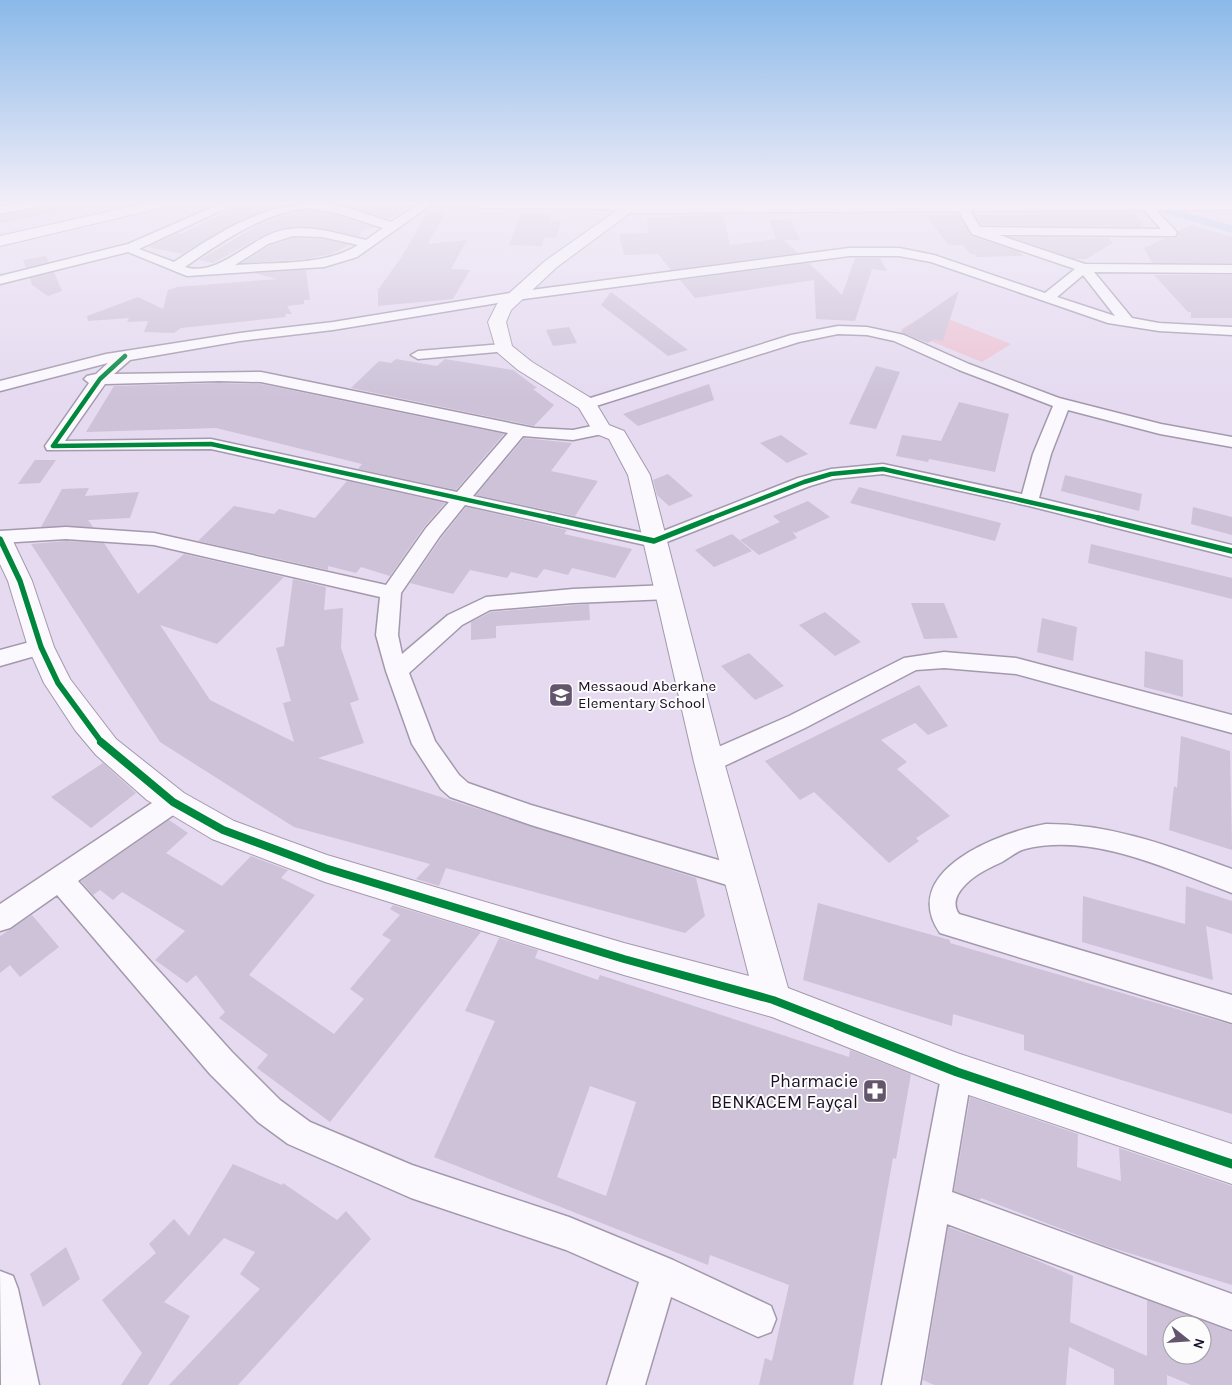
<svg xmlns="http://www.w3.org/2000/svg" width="1232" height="1385" font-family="Karla,sans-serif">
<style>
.green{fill:#ecc3d3}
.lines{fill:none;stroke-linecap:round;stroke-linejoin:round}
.canal{fill:#9ec0ea;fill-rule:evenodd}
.building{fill:#cdc2d8;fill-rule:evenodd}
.minor-casing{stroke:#a399ad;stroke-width:3}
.tertiary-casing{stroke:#a399ad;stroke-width:2}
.secondary-casing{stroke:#a399ad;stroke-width:2}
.primary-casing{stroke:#a399ad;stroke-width:2}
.minor{fill:#fbf9fd;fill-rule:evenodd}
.tertiary{fill:#fbf9fd;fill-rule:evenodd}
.secondary{fill:#fbf9fd;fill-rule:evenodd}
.primary{fill:#fbf9fd;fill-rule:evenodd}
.cycleway-far3-casing{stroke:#fcfcfc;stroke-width:7}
.cycleway-far2-casing{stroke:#fcfcfc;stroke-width:9}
.cycleway-far1-casing{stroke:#fcfcfc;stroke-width:11}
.cycleway-casing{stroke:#fcfcfc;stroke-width:12}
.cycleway-far3{stroke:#00873e;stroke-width:4.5}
.cycleway-far2{stroke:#00873e;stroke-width:5.5}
.cycleway-far1{stroke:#00873e;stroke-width:8}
.cycleway{stroke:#00873e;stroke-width:9}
.labels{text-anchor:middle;stroke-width:4;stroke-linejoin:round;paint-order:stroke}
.poi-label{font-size:15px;fill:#1b0e25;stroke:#fcfcfc;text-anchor:start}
.near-poi-label{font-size:18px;fill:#1b0e25;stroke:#fcfcfc;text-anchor:end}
</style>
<rect width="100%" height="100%" fill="#e5daf0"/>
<!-- green -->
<path class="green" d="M931,312L1011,344L982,362L901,329Z"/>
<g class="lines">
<!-- canal -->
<path class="canal" d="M1137,204H1154L1232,225V233L1139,206Z"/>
</g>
<!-- building -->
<path class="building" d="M45,204H57L58,211L0,224V216L37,209Z
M242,204H294L264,211L245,218L182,254L148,247L178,233L181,234Z
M337,204H414L387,219Z
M431,207L444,215L428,244L467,240L451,269L470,270L453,299L378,306V290L402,256Z
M308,210L337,215L374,227L364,230L358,236L315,227L283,228L270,232L213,263L199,260L260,224L292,213Z
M521,213L545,214L551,216L550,221H561L556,238L544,237L542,246L509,245Z
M1134,213L1144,225L1140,227L981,225L974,214Z
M723,214L730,245L776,239L769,220H791L800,240H784L798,253L671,270L658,254L624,255L619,234L648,233L647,218Z
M959,214L971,236L1020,252L1023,256L977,257L975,254H970L963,245H948L926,215Z
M1192,225L1232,237V263H1152L1144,248L1165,238H1175L1178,231Z
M1011,237L1109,238L1113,243L1086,259H1075Z
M293,238L322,239L349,245L331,254L305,259L242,263L269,246Z
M46,256L49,262L26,268L23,260Z
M855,258H880L887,271L872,269L855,321L816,319L814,280L695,298L680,280L809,263L842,295Z
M306,270L310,300H304V304L287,306L292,314H285L286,317L181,328L174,333L144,332L148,321L127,322L129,318L88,321L87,316L138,297L163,309L168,290L177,287L277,279L254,273Z
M54,272L62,291L48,296L32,285L30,278Z
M1154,275H1232V318H1191V312H1188Z
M959,291L943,341L934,339L928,343L900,332Z
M611,292L688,350L668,356L601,305Z
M569,327L577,343L553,346L546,330Z
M396,359L437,366L445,359L513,370L537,388L533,389L554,405L534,426L351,388L379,361L391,363Z
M876,366L900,372L876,429L849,424Z
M219,383L261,384L504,434L456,490L358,469L362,464L216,428L86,432L114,386Z
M709,384L714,400L638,426L623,414Z
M959,402L1009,414L995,472L929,459L928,462L896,456L902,435L941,441Z
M781,435L808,454L787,463L760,443Z
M524,438L572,443L551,471L598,481L575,516L476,495Z
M35,460H56L40,483L18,484Z
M668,474L693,496L669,506L657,495L653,480Z
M1065,475L1142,494L1139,511L1061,491Z
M347,481L445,503L424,527L390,576L361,567L356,573L328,566V570L198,541L234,506L274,514L279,509L315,518Z
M859,487L1001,523L995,541L850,503Z
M89,488L85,496L139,492L130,518L88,520L93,527H41L62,489Z
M808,501L830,517L795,533L792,531L797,538L759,555L740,540L780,522L773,516Z
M466,507L567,530L564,534L632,549L615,578L572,568L568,575L544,569L537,578L511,572L507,578L470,570L453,594L410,583L442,537Z
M1193,507L1232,517V535L1191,524Z
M732,534L752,551L714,567L695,550Z
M66,541L104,543L138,594L184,554L284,577L217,644L160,625L210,700L294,742L283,703L291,701L276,648L284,646L293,579L326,587L324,610L343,608L341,648L359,700L350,703L364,743L318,758L696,878L705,916L685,933L446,868L439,886L416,879L430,864L294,827L160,742L31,544Z
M1091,544L1232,578V599L1088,563Z
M911,603H944L958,638L924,639Z
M589,604L590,620L496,626V638L471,640V622L491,612Z
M825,612L861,642L835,656L799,625Z
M1042,618L1077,627L1073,661L1037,652Z
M1145,651L1183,660V697L1144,687Z
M749,653L784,686L755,700L721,666Z
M919,685L948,726L928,735L915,723L881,740L907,762L897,769L950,816L916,838L919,841L889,863L814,792L800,800L765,761Z
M1181,736L1230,751L1232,850L1169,830L1174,786L1177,788Z
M103,763L136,793L91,828L51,797Z
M169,820L188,833L166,853L222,886L251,856L288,870L281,878L315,895L249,975L334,1034L364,999L350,989L391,940L382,935L400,915L390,909L393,905L481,932L330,1122L257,1068L268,1055L219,1018L225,1012L196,975L187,983L155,960L185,931L122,892L113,900L100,890L93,895L81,881Z
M1186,886L1232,901V934L1206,926L1213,980L1082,942L1083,896L1185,924Z
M818,903L950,940V943L1232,1025V1114L1024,1050V1035L953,1014L952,1026L803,980Z
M32,915L59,947L20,977L10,965L0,973V936Z
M499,938L538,950L535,958L598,980L600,975L849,1057L850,1050L911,1074L896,1159L893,1158L853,1385H759L765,1358L772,1361L789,1285L710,1255L708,1265L434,1157L495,1021L465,1011ZM590,1086L636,1102L606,1196L557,1177Z
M970,1097L1078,1134L1077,1167L1121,1181L1119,1148L1232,1186V1285L1106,1246L981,1198L980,1200L954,1191Z
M233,1164L282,1185L283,1183L337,1220L346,1211L371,1239L238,1385H169L260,1289L240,1274L255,1252L224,1238L164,1302L190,1316L148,1385H121L142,1353L102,1300L156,1253L149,1244L174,1219L189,1236Z
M948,1227L1022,1254L1073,1276L1070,1322L1147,1356V1300L1232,1332V1385H1191L1167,1375V1385H1114V1369L1069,1347L1066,1385H934L923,1380ZM1172,1325H1202V1355H1172Z
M66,1247L80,1279L43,1307L30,1274Z"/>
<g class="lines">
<defs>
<path id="minor" d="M18,204H43L37,207L0,214V206Z
M220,204H235L139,249L174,262C221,231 267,200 325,204C347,205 370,216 391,222L419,204H432L357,257L324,267L187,276L128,252L0,284V276L128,244ZM308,208L337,213L383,228L366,240C339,234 311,224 283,230C250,237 218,278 185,267C222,241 263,213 308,208ZM293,236L322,237L358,245C326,266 273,262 235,265L268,244Z
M963,204L967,206L980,227L1161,229L1142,208L1148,204L1152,206L1175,230L1177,233L1175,236L999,235L1085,264L1232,265V273L1094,272L1132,318L1159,323L1232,327V335L1159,331L1108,323L931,262L899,256H849L516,300L333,330L240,341L130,360L114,374L261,372L534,428L573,430L601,424L607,425L609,429L607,433L573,440L523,436L473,496L653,535L798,478L831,469L883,464L1022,494L1033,454L1053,406L959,370L894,341L867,335L838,334L799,342L593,407H581L579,404L581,401L791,335L838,326L867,327L904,335L969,364L1059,398L1161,424L1232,437V447L1160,434L1068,410L1051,454L1039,498L1232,545V557L1029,506L883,474L833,479L810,486L654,547L465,505L440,536L401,593L398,635L402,654L448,615L486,597L573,589L669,585L676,587L679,592L676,597L669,599L573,603L490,610L462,625L409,673L435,741L459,775L468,783L531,805L749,869L753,877L749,885L740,889L531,825L450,797L441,789L412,744L386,671L376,635L380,597L154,545L66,539L0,543V531L66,527L154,533L386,585L426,528L449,502L211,449L47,450L45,446L89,383L84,379L87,376L96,374L108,363L0,391V381L106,354L240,333L333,322L516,292L849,248H899L934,255L1045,293L1075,269L972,234L957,208ZM1083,275L1115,316L1057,297ZM219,381L261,382L508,433L457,492L211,439L65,441L105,384Z
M503,344L510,348L508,351L418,359L411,355L418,351Z
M41,639L49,642L52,647L49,652L0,666V650Z
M944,652L1016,658L1232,715V733L1016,674L944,668L916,670L805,728L718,769L709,771L700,769L697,762L700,755L789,716L904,658Z
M173,792L182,795L185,802L182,809L78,881L232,1052L280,1100L310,1122L412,1165L569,1217L673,1260L771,1306L776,1319L771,1332L758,1337L671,1297L645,1385H607L639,1282L566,1250L411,1198L288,1144L258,1122L210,1074L57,895L10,928L0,931V904L164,795Z
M1046,824C1107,824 1162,843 1218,864L1232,869V893C1170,870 1092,832 1025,849C1017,851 1009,858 1002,862C989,868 976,874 966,884C958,892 951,903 959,914L1232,995V1023L940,933C897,871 1000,832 1046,824Z
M957,1057L968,1061L972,1072L952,1192L1232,1294V1330L947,1224L920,1385H882L942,1072L946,1061Z
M0,1271L13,1276L18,1289L39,1385H1Z"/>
<path id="tertiary" d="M626,204H642L557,267L511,310L506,322L512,346L532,362L594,400L609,425L624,431L650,475L724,762L788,988L957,1053L1232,1144V1184L957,1091L772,1017L624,975L325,882L212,839L147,800L96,755L75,730L44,683L28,647L8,581L0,564V532L8,534L12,539L32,581L54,647L70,679L116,739L184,793L234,821L327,855L624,943L749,976L694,762L628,475L609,439L594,433L579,408L518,370L497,352L488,322L497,304L545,261Z"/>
<path id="secondary" d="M471,204H1232V210L626,213L605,209L478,208Z"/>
<path id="primary" d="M142,204H166L164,207L0,246V236Z"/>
</defs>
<!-- minor casing -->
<use href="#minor" class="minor-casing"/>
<!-- tertiary casing -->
<use href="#tertiary" class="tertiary-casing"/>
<!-- secondary casing -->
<use href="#secondary" class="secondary-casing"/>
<!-- primary casing -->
<use href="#primary" class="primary-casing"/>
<!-- minor -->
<use href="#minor" class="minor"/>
<!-- tertiary -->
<use href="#tertiary" class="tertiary"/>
<!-- secondary -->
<use href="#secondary" class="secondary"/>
<!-- primary -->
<use href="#primary" class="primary"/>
<defs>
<path id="cycleway-far3" d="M125,356L100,379L53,446L211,444L555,519
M709,519L804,482L831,474L883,469L1104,519"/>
<path id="cycleway-far2" d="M549,518L654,541L712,518
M1098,518L1232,551
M0,539L20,581L41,647L58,683L102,743"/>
<path id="cycleway-far1" d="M101,742L173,802L223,830L325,868L624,959L773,1000L840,1026"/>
<path id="cycleway" d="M837,1025L957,1072L1232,1164"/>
</defs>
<!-- cycleway-far3 casing -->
<use href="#cycleway-far3" class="cycleway-far3-casing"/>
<!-- cycleway-far2 casing -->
<use href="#cycleway-far2" class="cycleway-far2-casing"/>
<!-- cycleway-far1 casing -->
<use href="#cycleway-far1" class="cycleway-far1-casing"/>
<!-- cycleway casing -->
<use href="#cycleway" class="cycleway-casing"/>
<!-- cycleway-far3 -->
<use href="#cycleway-far3" class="cycleway-far3"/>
<!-- cycleway-far2 -->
<use href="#cycleway-far2" class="cycleway-far2"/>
<!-- cycleway-far1 -->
<use href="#cycleway-far1" class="cycleway-far1"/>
<!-- cycleway -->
<use href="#cycleway" class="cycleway"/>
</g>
<!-- sky -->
<linearGradient id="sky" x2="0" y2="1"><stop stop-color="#8ab9e9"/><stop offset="0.51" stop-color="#f3eef8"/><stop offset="1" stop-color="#f3eef8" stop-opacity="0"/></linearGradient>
<rect width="1232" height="397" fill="url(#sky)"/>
<!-- icons -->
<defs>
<symbol id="school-square" viewBox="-11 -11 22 22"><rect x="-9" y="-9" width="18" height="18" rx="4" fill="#62556c" stroke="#fcfcfc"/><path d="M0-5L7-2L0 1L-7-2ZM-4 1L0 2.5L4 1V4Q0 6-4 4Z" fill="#fff"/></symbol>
<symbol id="pharmacy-square" viewBox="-11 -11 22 22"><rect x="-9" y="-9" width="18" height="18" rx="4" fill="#62556c" stroke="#fcfcfc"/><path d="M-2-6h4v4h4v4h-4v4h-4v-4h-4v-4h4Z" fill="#fff"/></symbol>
</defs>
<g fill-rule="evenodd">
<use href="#school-square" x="547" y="681" width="28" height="28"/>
<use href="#pharmacy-square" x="861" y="1077" width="28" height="28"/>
</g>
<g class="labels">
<!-- poi labels -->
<g class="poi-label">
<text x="578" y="691">Messaoud Aberkane<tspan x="578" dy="17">Elementary School</tspan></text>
</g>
<!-- near-poi labels -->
<g class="near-poi-label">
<text x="858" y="1087">Pharmacie<tspan x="858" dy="21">BENKACEM Fayçal</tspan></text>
</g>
</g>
<!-- north arrow -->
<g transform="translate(1187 1340) rotate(107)"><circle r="24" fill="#fcfcfc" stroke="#a29da6"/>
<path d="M0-4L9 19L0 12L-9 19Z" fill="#62556c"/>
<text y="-8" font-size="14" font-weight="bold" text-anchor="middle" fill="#1b0e25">N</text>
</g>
</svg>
